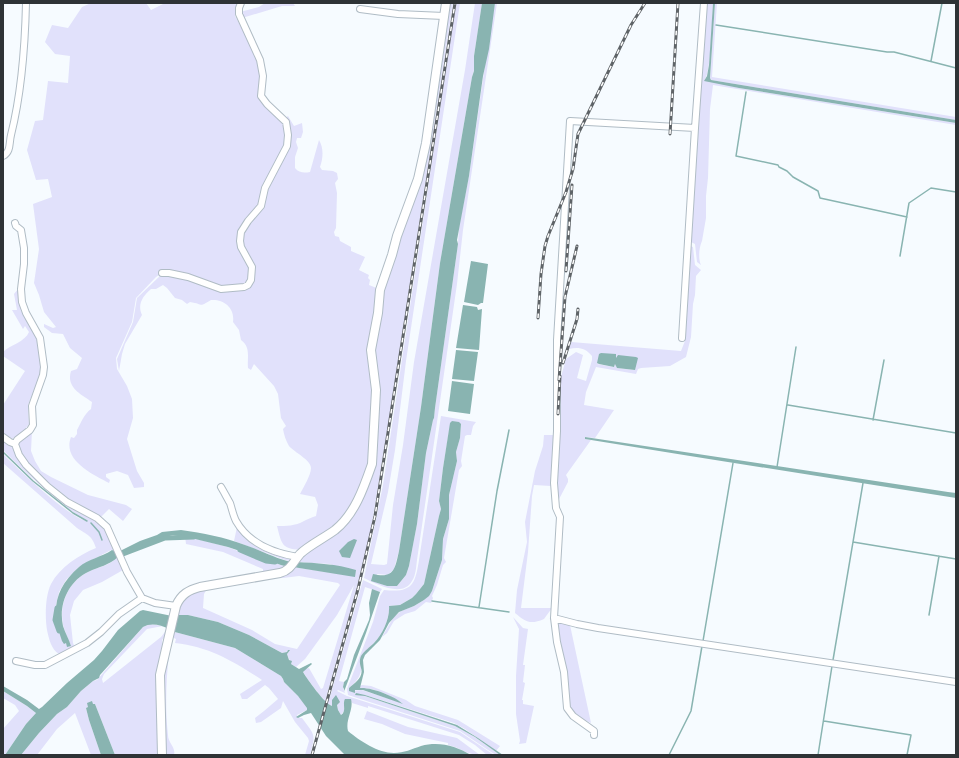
<svg xmlns="http://www.w3.org/2000/svg" width="959" height="758" font-family="'DejaVu Sans',sans-serif">
<style>
.green{fill:#e1e1fb;fill-rule:evenodd}
.water{fill:#89b4b1}
.lines{fill:none;stroke-linecap:round;stroke-linejoin:round}
.stream{stroke:#89b4b1;stroke-width:1.5}
.canal{stroke:#89b4b1;stroke-width:5}
.minor-casing{stroke:#b0bcc5;stroke-width:8}
.major-casing{stroke:#b0bcc5;stroke-width:10}
.minor{stroke:#fff;stroke-width:6}
.major{stroke:#fff;stroke-width:8}
.rail-casing{stroke:#5e6367;stroke-width:3}
.rail{stroke:#fff;stroke-width:1.5;stroke-dasharray:4.5;stroke-linecap:butt}
</style>
<rect width="100%" height="100%" fill="#f6fbff"/>
<!-- green -->
<path class="green" d="M91,3H146L151,10L165,3H239L235,9V16L252,46L259,64L261,78L259,91L283,123L286,133L285,143L260,205L239,231L250,274L247,282C224,293 189,278 165,271L156,277L136,298L132,322L116,358L117,369L127,386L132,399L133,418L127,439L137,471L144,483V487L134,488L128,475L117,471L106,474V477L110,480L109,483C92,474 62,460 71,437L74,438L77,434V430C81,423 84,414 91,409L92,402C80,394 66,387 71,371L77,369L82,358L70,348L63,334L52,333L44,327V324L53,328L56,327L44,312L39,295L34,283L39,249L33,204L52,197L48,179L36,180L27,150L35,121L43,120L48,81L68,83L70,56L55,54L45,42L52,25L68,28L82,7Z
M265,3H293L295,6H282L242,18L240,12L259,7Z
M448,3H453L390,413L371,529L357,587L326,698L329,699L330,697L363,580L382,589L380,592L365,587L339,681L344,682L343,687L345,693L338,690L337,691L347,696L460,732L494,755H487L475,745L459,735L368,706V708L352,703L350,699L344,701V711L341,715L338,710L337,705L332,704V706C325,704 308,680 303,672L305,669L309,668L321,689L323,688L354,585L337,615L305,659L296,667L291,664L287,654L289,650H288L287,652L282,653L249,635L218,622L188,615H176L185,594L208,587L204,594L203,608L252,630L275,644L297,649L340,585L338,583L299,576L283,578L274,577L293,567L355,576L330,564L296,562L300,558L338,531L371,473L379,391V376L374,355L382,287L413,201Z
M456,3H460L406,361L395,450L388,492L371,564L384,565L387,564L393,505L403,445L414,362L465,70L475,3H482L474,56V71L472,77L440,263L421,407L399,551L394,569L388,575L377,574L375,581V582L387,586H397L406,575L409,566L417,524L426,453L433,420L434,418L435,408L458,244L459,226L469,176L491,23L495,3H497L463,230L457,284L417,560C416,567 416,575 412,581C403,598 376,584 364,578L383,485Z
M706,3H713C712,16 711,73 705,79L739,88L956,123V125L713,85L710,109L708,178L706,196V218L702,241C699,247 698,259 701,265L697,262L695,244L691,242Z
M715,3H717L712,77L956,117V120L711,80L710,78Z
M288,116L294,126L302,123L303,132L301,138H297L296,142L298,148L295,157V168C299,173 304,173 310,172L319,140C324,148 323,159 320,167L322,170L333,171L337,173L338,179L335,183L337,193L336,228L334,232L335,236L339,237L340,241L351,247V251L365,257L359,270L369,275L368,278L370,280L369,285L379,289L376,304L374,378L369,471L342,522L304,550C282,549 282,546 277,526C286,526 295,526 304,521C308,519 312,517 316,516L318,505L315,497L300,494C303,488 311,475 311,468C311,460 294,452 289,446C286,441 284,435 283,429L286,426L281,418L278,394L274,386L254,364L251,370L248,368C247,357 251,347 241,340L239,330L233,322C235,308 224,299 211,300C198,308 204,304 190,302L187,304L182,300L175,298L167,288L163,285L156,289H151C143,296 137,304 142,315L125,344L122,354L119,371L117,359L133,322L137,298L162,274L165,273L214,288H244L253,276L240,237L255,216L264,192L288,146L284,119Z
M690,246L693,247L695,265L701,270L696,276L695,295L693,304L691,337L686,357L670,366L641,368L638,369L636,374L596,367L586,392L584,405L614,410L595,438L585,437V439L591,440L566,475L568,479V482L557,503L556,483L560,380L566,359L576,352L583,355L577,378L586,381L592,360V356C585,348 579,347 569,349L571,342L681,351L685,341ZM616,354V358L635,370L617,368L616,364H615L614,367L597,364Z
M18,289L21,311L37,335L38,350L42,370L28,405L29,424L23,432L10,440L3,434V405L25,371L3,356V352C10,345 25,342 29,332L25,326L23,329L12,310H17L14,294Z
M441,416L476,422L473,426L471,435H467L465,436L461,461L462,466L459,470L444,558L446,562L443,565L437,585L432,596L433,598L431,603L426,602L415,611L405,614L394,621L387,633L382,637L393,618L401,611L414,606L424,600L432,591L442,560L443,539L449,519V495L457,461L456,452L460,438L461,424L449,431L443,468L439,501L441,509L439,516L424,584L416,594L412,598L400,605L389,606C390,618 383,633 375,642C372,646 367,649 364,653C360,670 364,676 349,688V691L362,690L402,703C390,696 375,687 360,688V686L362,685L371,686L406,700L415,706L458,720L500,746L496,751L465,729L454,723L365,695H362L455,726L475,737L500,755H496L488,750L460,731L348,695L347,689L373,622L380,596L384,590C412,593 415,585 419,560Z
M32,431L31,451L35,461L41,471L51,477L88,495L126,505L132,509L123,521L109,509L101,517L72,503L47,483L22,456L17,443Z
M544,435H555L551,486L534,485L532,496L528,552L521,608H552L544,619C530,625 526,622 515,613L517,590L527,542L525,522L535,471L543,446Z
M3,438L13,446L36,478L103,524L116,552L111,550L79,567L66,580L59,592L55,610L57,628L66,643L71,646C68,639 65,632 63,625C59,604 68,582 88,572C100,566 107,567 118,557L123,570L102,582L83,590L74,601L70,615L73,643L75,648L59,654C51,649 49,639 47,630C45,618 45,596 51,584C60,567 79,555 96,548C92,535 87,535 77,528L3,463V454C16,467 72,521 88,521L87,520C74,514 63,504 52,495C35,481 18,466 3,450Z
M237,527L248,538L295,558L292,562L285,560L234,541Z
M185,536L228,547L253,557L288,567L263,574V569L223,552L186,544Z
M513,617L523,628L528,629L523,665H525L523,682L525,683L522,700H523V704L534,706L526,743L519,744L520,741L516,714V676L519,629Z
M555,621L570,625L591,723L578,717L569,708Z
M150,624L163,626L147,629L104,674L102,679L103,683L161,637L168,628V633L162,640L163,649L159,752L156,755H115L95,704L86,708L89,720L101,755H91L75,713L57,729L37,755H21L39,733L57,714L67,707L81,691L93,681L97,680L143,627Z
M171,631L235,648L281,676L283,679L284,682L298,696L308,708L307,710L297,715L298,718H302C315,736 316,733 310,755H305L309,741L308,738L295,722L283,701L281,708L261,722L256,723L255,718L264,711L278,699L269,688L265,685L247,699H242L240,694L262,680C233,661 210,647 175,643L176,639L174,638V634Z
M169,654C166,680 165,709 168,735C168,743 176,747 174,755H165L164,678L165,664Z
M3,691L27,706L36,713L26,724L5,755H3V729L19,711L15,705L3,698Z
M367,711L408,727L457,738L480,755C467,755 461,748 448,745V743L405,734L382,724L364,719Z"/>
<!-- water -->
<path class="water" d="M482,3H495L489,49L483,76L469,176L457,240L458,244L435,408L434,418L433,420L426,453L417,524L409,566L406,575L397,586H387L371,581L373,574C394,579 395,569 399,551L421,407L440,263L472,77L474,71V56Z
M713,3H715L710,78L711,80L956,120V123L739,88L704,81L707,76L709,65Z
M471,261L488,264L483,303H481L478,305L464,302Z
M463,305L477,307L478,310L482,309L479,350L456,348Z
M456,350L478,352L474,381L452,379Z
M601,353L616,354V358L618,355L636,357L638,358L635,370L617,368L615,364L614,367L599,364L597,363L599,354Z
M452,381L474,384L470,414L448,411Z
M452,421L459,422L461,424L460,438L456,452L457,461L449,495V519L443,539L442,560L432,591L429,596L424,600L414,606L399,612L389,623L380,640L365,655L363,660L364,672L360,688C371,687 395,696 403,704L363,690H355V693L349,691V688C355,683 364,677 361,668C360,664 359,661 361,656C364,651 370,647 374,643C383,634 390,618 389,606L400,605L412,598L416,594L424,584L439,516L441,509L439,501L443,468L450,423Z
M585,437L948,492L956,493V498L690,456L585,439Z
M181,530C203,533 224,537 245,545C261,550 276,559 292,562L288,567L281,565L228,547L191,538L173,535L158,539L122,555L120,551L140,541L157,535L162,532Z
M354,539L357,540L350,558L342,557L339,551L348,542Z
M112,550L116,552L118,557C108,566 100,566 88,572C69,581 58,604 63,626C65,633 69,639 71,646L67,647L66,643L64,644L62,641C51,611 54,589 79,567C88,559 102,557 112,550Z
M296,562C317,563 336,564 356,570L355,577L293,567Z
M372,589L380,592L366,633L345,689V691L343,687L344,682L347,679L354,655L369,620L370,615L369,603Z
M143,610L172,616L169,629C161,625 151,622 143,627L100,675L99,678L93,681L81,691L67,707L57,714L39,733L21,755H5L26,724L36,713L27,706L3,691V686L27,700L39,709L42,707L67,683L94,660L102,651L118,630L140,611Z
M176,615H188L218,622L249,635L282,653L287,652L288,650H290L287,654L289,660L292,661L291,664L299,669L311,663L312,664L303,672C307,679 325,704 332,706V700L336,695L340,702L337,705L338,710L341,715C347,711 342,704 345,699H351C354,710 345,719 348,731C360,741 378,753 394,753C404,753 412,749 421,746C439,741 456,746 471,755H345L326,736L311,713L304,715L298,718L296,717L307,710V708L298,696L284,682L283,679L281,676L235,648L171,631Z
M356,693L365,695L457,725L478,738L503,755H500L475,737L455,726L365,696L355,695Z
M92,701L93,704H95L115,755H101L89,720L86,708L88,707L87,703Z"/>
<g class="lines">
<!-- stream -->
<path class="stream" d="M716,25L887,52H894L956,68
M931,61L942,3
M746,92L736,156L778,165L779,167L787,171L793,177L818,191L820,198L907,217
M900,256L909,203L931,188L956,192
M788,405L956,433
M873,420L884,360
M3,452L33,481L73,513L87,521
M777,467L796,347
M91,523L99,532L102,540
M853,542L956,559
M432,601L509,612
M479,607L497,491L509,430
M929,615L939,556
M703,641L733,463
M833,660L863,483
M824,721L911,735L907,755
M669,755L691,711L702,646
M818,755L832,666"/>
<!-- canal -->
<path class="canal" d="M240,550L266,561L275,562
M123,554L165,538L194,537
M57,608L55,620L59,631"/>
<defs>
<path id="minor" d="M360,9L398,14L444,16
M3,156C11,152 9,143 11,135C22,91 25,48 26,3
M15,223L16,226L21,230L24,248V264L21,289L22,302L26,313L40,338L44,367L43,375L32,406L33,425L30,430L17,440L15,444L19,455L26,465L47,486L67,502L97,518L107,527L127,572L142,598L155,603L176,606
M162,273H169L188,277L221,289L244,287L248,285L251,280L252,267L241,247L240,241L241,232L248,221L261,206L265,188L287,146L288,135L286,122L267,104L261,96L263,76L260,60L239,14V8L241,3
M682,338L695,128L704,3
M3,437L10,442L15,444
M221,487C224,492 227,498 230,503C232,509 233,515 236,521C249,544 273,553 298,557
M554,618L577,624L598,628L956,682
M16,661L35,665H45L87,643L101,632L119,614L142,598
M594,735V731L573,716L567,708L564,672L557,642L554,618L560,517L556,508L554,483L557,431V340L570,121L695,128"/>
<path id="major" d="M162,755L160,675L176,606C181,594 189,590 200,587L280,573C291,570 293,562 300,554C308,546 324,538 335,530C355,514 364,487 372,464L376,390L371,350L378,313L380,290L392,255L397,236L418,179L426,143L446,3"/>
</defs>
<!-- minor casing -->
<use href="#minor" class="minor-casing"/>
<!-- major casing -->
<use href="#major" class="major-casing"/>
<!-- minor -->
<use href="#minor" class="minor"/>
<!-- major -->
<use href="#major" class="major"/>
<defs>
<path id="rail" d="M670,134L678,3
M566,271L572,185
M538,318L541,274L545,246L548,236L566,192L573,169L578,134L631,25L645,3
M563,363L577,319L578,309
M559,380L565,297L577,246
M558,414L560,376
M312,755L358,589L375,516L455,3"/>
</defs>
<!-- rail casing -->
<use href="#rail" class="rail-casing"/>
<!-- rail -->
<use href="#rail" class="rail"/>
</g>
<!-- border -->
<rect width="959" height="758" fill="none" stroke="#2e3336" stroke-width="8"/>
</svg>
